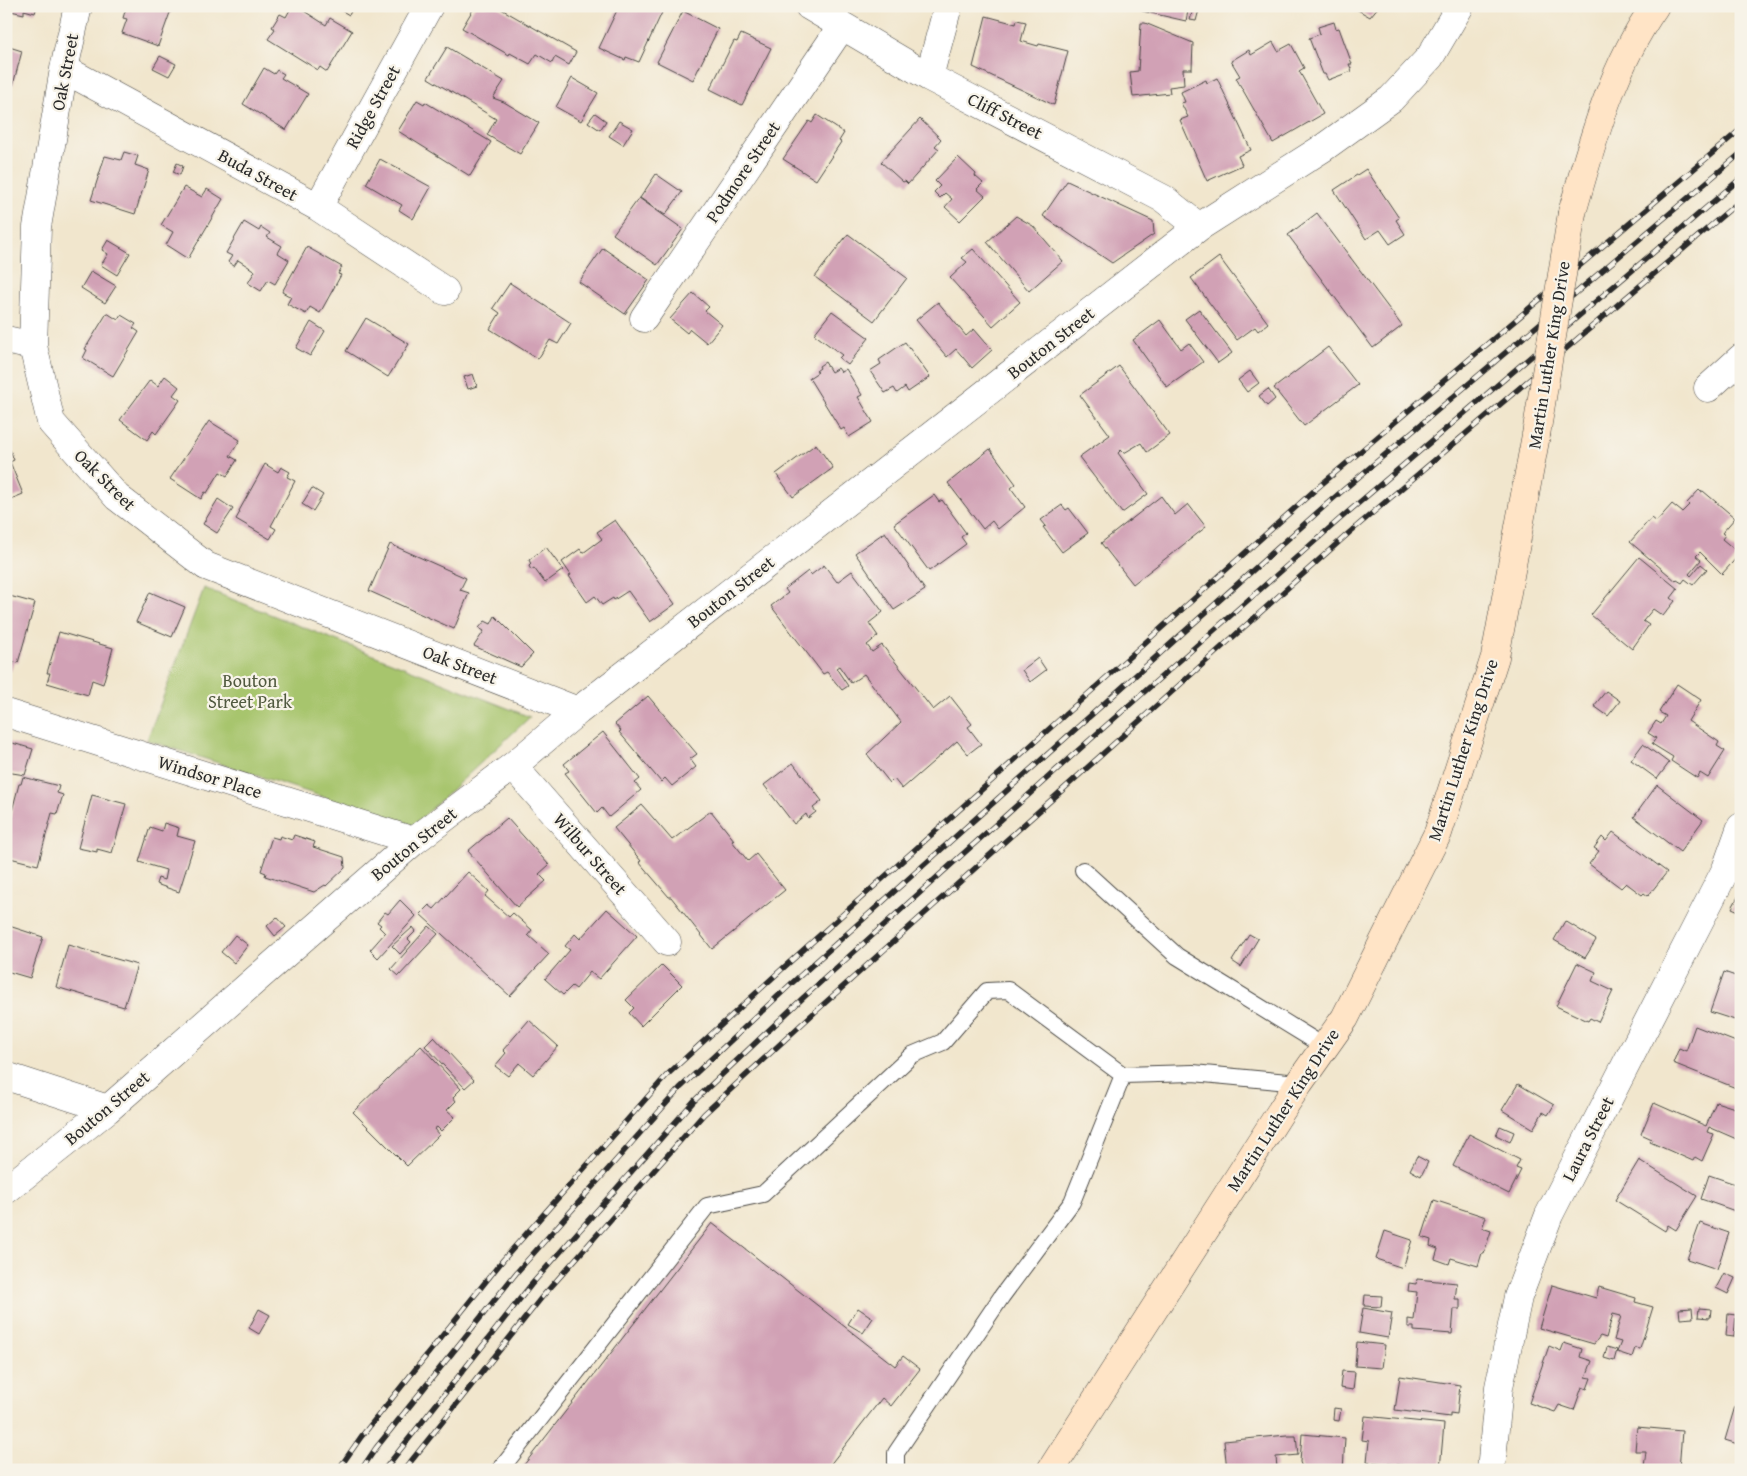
<svg xmlns="http://www.w3.org/2000/svg" width="1747" height="1476" font-family="'Gentium Book Plus',serif">
<style>
.green{fill:#a7c56d;stroke:#69784c}
.building{fill:#d1a1b5}
.lines{fill:none;stroke-linecap:round;stroke-linejoin:round}
.lane-casing{stroke:#494743;stroke-width:18}
.street-casing{stroke:#494743;stroke-width:29}
.secondary-casing{stroke:#494743;stroke-width:29}
.lane{stroke:#fff;stroke-width:16}
.street{stroke:#fff;stroke-width:28}
.secondary{stroke:#ffe4c6;stroke-width:28}
.rail-casing{stroke:#2b2b2b;stroke-width:5.5}
.rail{stroke:#f7f3e8;stroke-width:4;stroke-dasharray:11;stroke-linecap:butt}
.secondary-bridge-casing{stroke:#494743;stroke-width:29;stroke-linecap:butt}
.secondary-bridge{stroke:#ffe4c6;stroke-width:28}
.labels{text-anchor:middle;stroke-width:4.5;stroke-linejoin:round;paint-order:stroke}
.street-label{font-size:18px;fill:#2b2b2b;stroke:#f7f3e8}
.park-label{font-size:18px;fill:#50593f;stroke:#f7f3e8}
</style>
<rect width="100%" height="100%" fill="#f7f3e8"/>
<filter id="ink" filterUnits="userSpaceOnUse"><feTurbulence type="fractalNoise" baseFrequency=".02" numOctaves="2"/><feDisplacementMap in="SourceGraphic" scale="10" xChannelSelector="R" yChannelSelector="G"/><feConvolveMatrix kernelMatrix="1 2 1 2 8 2 1 2 1" color-interpolation-filters="sRGB"/></filter>
<filter id="wash" filterUnits="userSpaceOnUse"><feTurbulence type="fractalNoise" baseFrequency=".0096" numOctaves="4" result="noise"/><feDisplacementMap in="SourceGraphic" scale="20" xChannelSelector="R" yChannelSelector="G"/><feGaussianBlur stdDeviation="1.12" result="paint"/><feColorMatrix in="noise" values="0 0 0 0 0 0 0 0 0 0 0 0 0 0 0 0 0 1.4 0 .05"/><feComposite in="paint" operator="in"/></filter>
<g filter="url(#wash)">
<rect width="100%" height="100%" fill="#f1e6cd"/>
<!-- green -->
<path class="green" d="M204,588L530,717L413,826L147,740Z"/>
<g id="blocks">
<!-- building -->
<path class="building" d="M6,6H37L35,13L24,10V14L6,10Z
M132,6L172,7L158,46L122,33L127,19L123,18L126,8L131,10Z
M292,6H296L326,25L330,18L352,31L327,72L320,67L318,70L268,39L275,29L272,27L280,14L286,17Z
M334,6H354L349,15Z
M475,6H496L576,52L569,65L555,57L552,63L537,54L530,64L510,53L509,55L462,28Z
M619,6H665L639,62L626,57L625,60L599,48Z
M1143,6H1189L1186,21L1142,11Z
M1194,6H1200L1196,21L1190,20Z
M1351,6H1379L1370,17Z
M683,11L718,29L693,80L657,62Z
M986,16L1016,24L1017,20L1026,22L1021,41L1038,46L1039,44L1068,51L1054,105L973,67Z
M1334,22L1336,29L1339,28L1352,64H1349L1352,71L1328,80L1325,74H1323L1309,38L1320,34L1318,27Z
M1141,23H1145L1193,43L1192,69H1183L1184,85L1169,87L1170,93L1133,97L1130,72L1138,71Z
M741,34L771,48L742,105L710,89L734,41L737,42Z
M1273,42L1278,51L1291,44L1304,68L1299,71L1323,114L1273,143L1236,78L1240,76L1231,61L1249,50L1251,55Z
M6,46L22,51L13,85L6,83Z
M447,47L504,81L493,98L504,102L539,123L520,154L487,135L496,119L428,78Z
M160,56L176,64L169,76L153,68Z
M264,68L274,74L277,70L284,74L281,78L308,94L286,130L243,104Z
M572,78L598,93L581,121L556,107Z
M1217,78L1251,150L1238,156L1242,165L1207,181L1180,120L1188,117L1181,103L1185,102L1181,92L1206,80L1207,83Z
M417,100L424,104L425,102L491,142L470,176L398,131Z
M595,113L606,121L600,130L588,122Z
M817,115L844,133L839,141L841,142L816,180L783,159L809,121L812,123Z
M920,119L941,139L935,146L939,149L908,184L905,181L903,182L881,162Z
M619,121L633,129L623,145L609,136Z
M124,152L138,156L135,165L149,170L135,214L91,200L105,156L121,160Z
M958,157L976,174L975,176L983,183L977,189L985,196L960,221L945,207L952,199L945,193L940,198L934,192L940,186L935,181Z
M380,159L431,187L413,219L399,210L402,205L366,184Z
M177,163L183,166L180,175L173,172Z
M1366,169L1399,218L1396,220L1405,234L1390,244L1380,230L1366,239L1334,190Z
M656,174L682,192L665,215L640,198Z
M1067,181L1153,221L1154,234L1112,263L1043,216Z
M184,187L202,197L207,189L223,199L188,259L166,245L173,232L161,225Z
M639,198L683,229L657,265L613,234Z
M1317,213L1402,326L1373,348L1288,235Z
M1016,216L1033,226L1063,261L1029,291L987,242Z
M244,222L259,231L261,227L270,233L267,237L282,246L278,253L289,260L275,284L268,280L261,291L248,283L255,271L238,260L234,266L228,262L232,256L226,253Z
M848,234L907,278L874,321L815,277Z
M108,240L130,253L117,275L101,265L108,254L102,250Z
M307,247L342,267L338,274L341,275L320,313L310,307L306,314L287,304L291,297L282,292Z
M603,248L649,280L625,314L579,282Z
M973,249L1020,302L993,326L950,278L967,262L962,258Z
M1219,257L1268,323L1258,331L1255,327L1237,340L1191,278Z
M91,271L116,286L105,303L81,288Z
M510,283L571,323L558,344L550,340L538,359L490,329L500,313L493,308Z
M693,293L709,307L705,311L722,325L707,343L690,329L687,333L670,319Z
M938,302L966,336L974,329L992,350L972,368L956,349L947,357L916,320Z
M1199,309L1232,353L1218,363L1185,319Z
M832,311L869,338L848,365L839,358L842,355L814,334Z
M107,313L118,320L121,315L136,324L133,328L139,332L113,376L83,358L87,350L85,349Z
M366,318L409,344L388,377L346,351Z
M1160,320L1181,349L1189,343L1203,362L1167,387L1133,340Z
M311,322L325,331L310,356L296,348Z
M905,342L930,377L908,392L905,387L897,393L894,388L885,393L870,371L881,364L879,360Z
M1328,347L1358,385L1304,426L1274,388Z
M825,362L831,372L838,368L841,372L846,369L862,395L858,397L873,422L849,437L844,428L841,430L809,378L818,372L816,371L820,368L819,366Z
M1119,366L1170,435L1147,452L1141,443L1124,453L1121,450L1118,453L1148,494L1122,513L1079,457L1110,435L1080,395Z
M1250,371L1259,383L1247,392L1238,380Z
M473,374L477,386L468,389L464,377Z
M165,376L179,387L173,395L180,400L156,434L153,431L147,440L120,420L150,380L158,386Z
M1268,389L1275,399L1267,406L1259,396Z
M209,421L240,440L230,456L237,460L227,476L220,472L207,493L205,492L201,499L170,479Z
M816,444L833,468L793,497L776,474Z
M990,449L1016,484L1011,488L1025,507L998,529L992,521L983,529L948,483Z
M10,450L14,460L10,462L23,494L6,501V452Z
M265,464L278,472L281,467L290,472L287,477L295,481L271,526L276,529L270,539L236,519L240,512L239,511Z
M312,488L323,495L313,511L302,504Z
M1699,490L1701,492L1703,491L1735,518L1722,533L1725,535L1722,539L1740,554L1722,574L1700,552L1696,556L1701,560L1689,574L1691,576L1701,564L1707,569L1693,585L1685,579L1682,583L1677,580L1676,581L1630,542L1651,518L1656,522L1672,504L1682,512L1689,505L1687,503Z
M934,495L939,502L942,500L966,533L961,537L966,544L929,571L894,524Z
M1161,496L1175,515L1188,504L1206,527L1133,584L1101,543Z
M218,499L233,509L217,533L203,524Z
M1062,505L1066,510L1069,508L1088,533L1062,552L1043,527L1046,526L1041,520Z
M615,520L675,604L650,622L628,591L614,600L613,598L602,605L595,596L587,602L569,576L571,575L562,562L580,549L583,553L602,539L597,532Z
M885,532L925,590L894,610L855,553Z
M390,544L466,578L460,590L469,593L454,629L369,591Z
M546,547L563,570L545,583L534,568L531,570L529,566L531,564L529,560Z
M1639,557L1678,589L1671,598L1675,601L1663,616L1653,609L1643,621L1649,625L1632,649L1591,615Z
M824,565L837,582L852,571L883,612L869,623L878,636L867,645L872,652L882,645L933,710L950,696L972,724L968,727L981,744L968,754L957,741L902,789L894,779L890,783L867,754L901,722L864,674L851,683L839,666L836,668L848,686L842,690L827,672L823,674L771,606L788,593L785,589L808,571L811,575Z
M150,592L185,607L172,637L136,622Z
M6,595L35,603L18,663L14,662L11,671L6,670Z
M495,616L533,654L521,667L474,646L484,631L479,628L485,621L491,624Z
M59,632L113,648L103,684L92,680L88,695L47,683L50,673H47Z
M1038,658L1046,670L1030,682L1022,670Z
M1677,684L1701,700L1688,721L1719,742L1717,746L1725,751L1708,778L1700,773L1697,778L1671,761L1673,757L1652,744L1656,738L1648,733L1656,721L1661,724L1666,716L1659,712Z
M1606,691L1620,701L1608,716L1594,706Z
M648,696L697,754L690,759L696,767L672,786L665,778L661,782L619,732L621,731L615,724Z
M603,732L640,779L635,783L641,790L609,817L602,808L597,813L565,773L569,771L564,764Z
M9,742L33,749L25,775L6,772V750Z
M1643,744L1669,763L1657,779L1631,760Z
M793,763L822,801L813,808L816,812L808,818L806,814L794,824L764,785Z
M23,777L59,786L57,793L63,795L57,814L52,813L38,865L6,857V834L19,784H21Z
M1657,785L1703,820L1680,852L1634,817Z
M92,795L126,804L112,853L97,849V852L78,848Z
M642,805L672,840L711,811L734,840L732,841L748,861L756,854L785,890L712,949L671,897H669L639,862L641,861L614,828Z
M507,818L549,865L539,874L546,881L517,907L468,851Z
M164,823L179,828L177,836L195,841L179,892L156,884L158,878L164,880L166,870L139,862L150,827L162,831Z
M1613,832L1667,872L1648,896L1644,893L1642,895L1626,883L1621,888L1589,864L1599,851L1594,848L1602,837L1606,841Z
M294,835L315,842L313,847L344,857L345,868L326,886L325,885L314,892L265,876L266,873L261,871L272,837L279,839L280,836L292,840Z
M468,872L489,891L485,896L509,917L513,913L532,930L528,935L549,954L510,996L420,914L429,905L434,909Z
M1741,891V912L1732,908Z
M400,900L416,916L378,958L370,950L385,933L379,927L381,925L377,922L385,912L388,914Z
M607,909L637,936L599,979L590,972L576,989L572,986L563,995L545,979L570,950L565,946L575,934L580,939Z
M277,917L286,927L275,936L267,926Z
M1565,921L1596,940L1585,958L1554,940Z
M6,925L43,937L30,978L6,971Z
M429,926L438,934L399,976L391,969Z
M413,927L416,931L408,939L411,942L400,954L392,946Z
M1249,934L1258,939L1241,967L1232,961Z
M235,935L248,945L234,963L221,952Z
M68,945L137,965L124,1007L56,987Z
M1577,963L1596,972L1592,981L1613,991L1598,1022L1590,1018L1588,1021L1556,1006Z
M662,965L682,985L641,1026L629,1013L634,1008L626,1000Z
M1724,972L1741,978V1022L1710,1012Z
M529,1020L558,1046L533,1075L519,1063L508,1076L495,1066L506,1053L503,1050Z
M1695,1026L1741,1044V1090L1673,1063L1679,1048L1686,1051Z
M434,1037L474,1080L465,1088L425,1046Z
M421,1046L461,1089L453,1097L456,1101L447,1110L455,1117L441,1131L437,1127L434,1129L439,1135L407,1166L353,1112Z
M1518,1084L1554,1105L1548,1115L1543,1112L1533,1129L1502,1110Z
M1716,1102L1741,1110V1141L1709,1127L1707,1132L1714,1134L1702,1161L1695,1157L1693,1161L1650,1142L1652,1139L1641,1134L1654,1103L1706,1126Z
M1500,1126L1514,1132L1510,1142L1496,1135Z
M1469,1134L1520,1160L1516,1168L1521,1170L1509,1194L1453,1166Z
M1417,1156L1428,1162L1421,1176L1410,1170Z
M1639,1160L1697,1196L1676,1230L1668,1225L1665,1231L1615,1200Z
M1709,1175L1741,1186V1202L1738,1212L1701,1199Z
M1434,1200L1486,1217L1482,1228L1491,1231L1484,1253H1482L1478,1266L1451,1258L1449,1264L1435,1259L1438,1249L1430,1246L1431,1240L1422,1237Z
M712,1223L895,1366L903,1356L920,1369L891,1406L882,1398L826,1470H520Z
M1700,1223L1729,1233L1717,1269L1687,1259Z
M1385,1231L1412,1240L1403,1268L1376,1259Z
M1724,1273L1735,1278L1728,1294L1716,1288Z
M1417,1279L1457,1283L1455,1299H1460V1309H1454L1452,1334L1414,1331V1327H1408V1319L1414,1320L1417,1292L1408,1291L1409,1283L1416,1284Z
M1552,1285L1596,1298L1599,1287L1636,1298L1635,1302L1653,1307L1640,1349L1635,1348L1632,1357L1617,1352L1621,1342L1614,1340L1621,1316L1613,1314L1606,1338L1600,1336L1594,1344L1539,1328Z
M1365,1295L1382,1296L1381,1307L1364,1306Z
M858,1308L873,1318L863,1333L848,1324Z
M1363,1308L1392,1313L1388,1338L1359,1333Z
M1692,1308L1693,1318L1680,1319L1679,1309Z
M1699,1308L1711,1309L1710,1318L1698,1317Z
M259,1309L270,1315L259,1334L249,1328Z
M1728,1314L1736,1315L1734,1337L1726,1336Z
M1357,1342L1385,1345L1382,1368L1355,1366Z
M1564,1343L1582,1349L1580,1357L1592,1361L1586,1377L1591,1378L1587,1389L1582,1387L1574,1410L1559,1405L1555,1412L1529,1403L1549,1346L1561,1351Z
M1607,1347L1617,1350L1614,1361L1604,1358Z
M1342,1371L1355,1372L1353,1390L1340,1388Z
M1400,1376L1460,1385L1457,1414L1450,1413V1417L1395,1410Z
M1736,1403L1741,1404V1445L1725,1440Z
M1334,1408L1341,1409L1339,1421L1333,1420Z
M1365,1416L1444,1424L1440,1469L1367,1462L1369,1441L1362,1440Z
M1637,1427L1682,1431L1679,1470L1644,1467L1646,1451H1635Z
M1302,1434L1345,1438L1343,1470H1303L1300,1462Z
M1287,1435L1288,1436H1296L1298,1455L1276,1457L1277,1468H1274V1470H1227L1224,1441Z"/>
</g>
</g>
<g filter="url(#ink)">
<use href="#blocks" fill-opacity="0" stroke="#494743" stroke-width="1"/>
<g class="lines">
<defs>
<path id="lane" d="M1083,870L1177,956L1325,1047
M500,1470L707,1206L763,1194L912,1055L943,1042L987,991L1008,990L1123,1075L1193,1073L1299,1083
M896,1470V1453L1002,1296L1072,1202L1123,1075"/>
<path id="street" d="M78,6L64,69L37,227L33,346L51,422L117,497L206,566L578,711
M809,6L929,77L1164,199L1199,227
M64,69L318,207L445,291
M929,77L948,6
M318,207L429,6
M644,318L842,26
M6,340L33,346
M1708,388L1741,358
M6,713L414,841
M513,766L667,942
M6,1076L108,1109
M6,1190L108,1109L414,841L513,766L578,711L1199,227L1323,148L1391,99L1430,57L1460,6
M1491,1470L1499,1387L1518,1297L1549,1215L1726,869L1741,827"/>
<path id="secondary" d="M1572,213C1592,142 1612,67 1655,6
M1051,1470L1299,1083L1345,1018L1438,833L1495,657L1536,435"/>
</defs>
<!-- lane casing -->
<use href="#lane" class="lane-casing"/>
<!-- street casing -->
<use href="#street" class="street-casing"/>
<!-- secondary casing -->
<use href="#secondary" class="secondary-casing"/>
<!-- lane -->
<use href="#lane" class="lane"/>
<!-- street -->
<use href="#street" class="street"/>
<!-- secondary -->
<use href="#secondary" class="secondary"/>
<defs>
<path id="rail" d="M338,1470L361,1437L503,1260L667,1075L781,970L1316,489L1741,129
M361,1470L376,1448L517,1272L680,1088L792,983L1328,503L1741,153
M384,1470L531,1285L694,1101L804,997L1074,754L1341,518L1741,178
M404,1470L542,1297L704,1114L816,1011L1350,532L1741,200"/>
</defs>
<!-- rail casing -->
<use href="#rail" class="rail-casing"/>
<!-- rail -->
<use href="#rail" class="rail"/>
<defs>
<path id="secondary-bridge" d="M1536,435L1572,213"/>
</defs>
<!-- secondary-bridge casing -->
<use href="#secondary-bridge" class="secondary-bridge-casing"/>
<!-- secondary-bridge -->
<use href="#secondary-bridge" class="secondary-bridge"/>
</g>
</g>
<g class="labels">
<!-- street labels -->
<g class="street-label">
<text transform="translate(65 72) rotate(-79)" y="6">Oak Street</text>
<text transform="translate(373 107) rotate(-61)" y="6">Ridge Street</text>
<text transform="translate(1005 116) rotate(27)" y="6">Cliff Street</text>
<text transform="translate(743 172) rotate(-56)" y="6">Podmore Street</text>
<text transform="translate(258 175) rotate(29)" y="6">Buda Street</text>
<text transform="translate(1051 343) rotate(-38)" y="6">Bouton Street</text>
<text transform="translate(1549 355) rotate(-81)" y="6">Martin Luther King Drive</text>
<text transform="translate(105 480) rotate(45)" y="6">Oak Street</text>
<text transform="translate(731 592) rotate(-38)" y="6">Bouton Street</text>
<text transform="translate(460 665) rotate(21)" y="6">Oak Street</text>
<text transform="translate(1463 750) rotate(-72)" y="6">Martin Luther King Drive</text>
<text transform="translate(210 777) rotate(17)" y="6">Windsor Place</text>
<text transform="translate(414 844) rotate(-39)" y="6">Bouton Street</text>
<text transform="translate(590 854) rotate(49)" y="6">Wilbur Street</text>
<text transform="translate(107 1108) rotate(-40)" y="6">Bouton Street</text>
<text transform="translate(1283 1110) rotate(-57)" y="6">Martin Luther King Drive</text>
<text transform="translate(1588 1139) rotate(-63)" y="6">Laura Street</text>
</g>
<!-- park labels -->
<g class="park-label">
<text x="250" y="687">Bouton<tspan x="250" dy="21">Street Park</tspan></text>
</g>
</g>
<!-- margin -->
<rect width="1747" height="1476" fill="none" stroke="#f7f3e8" stroke-width="25"/>
</svg>
